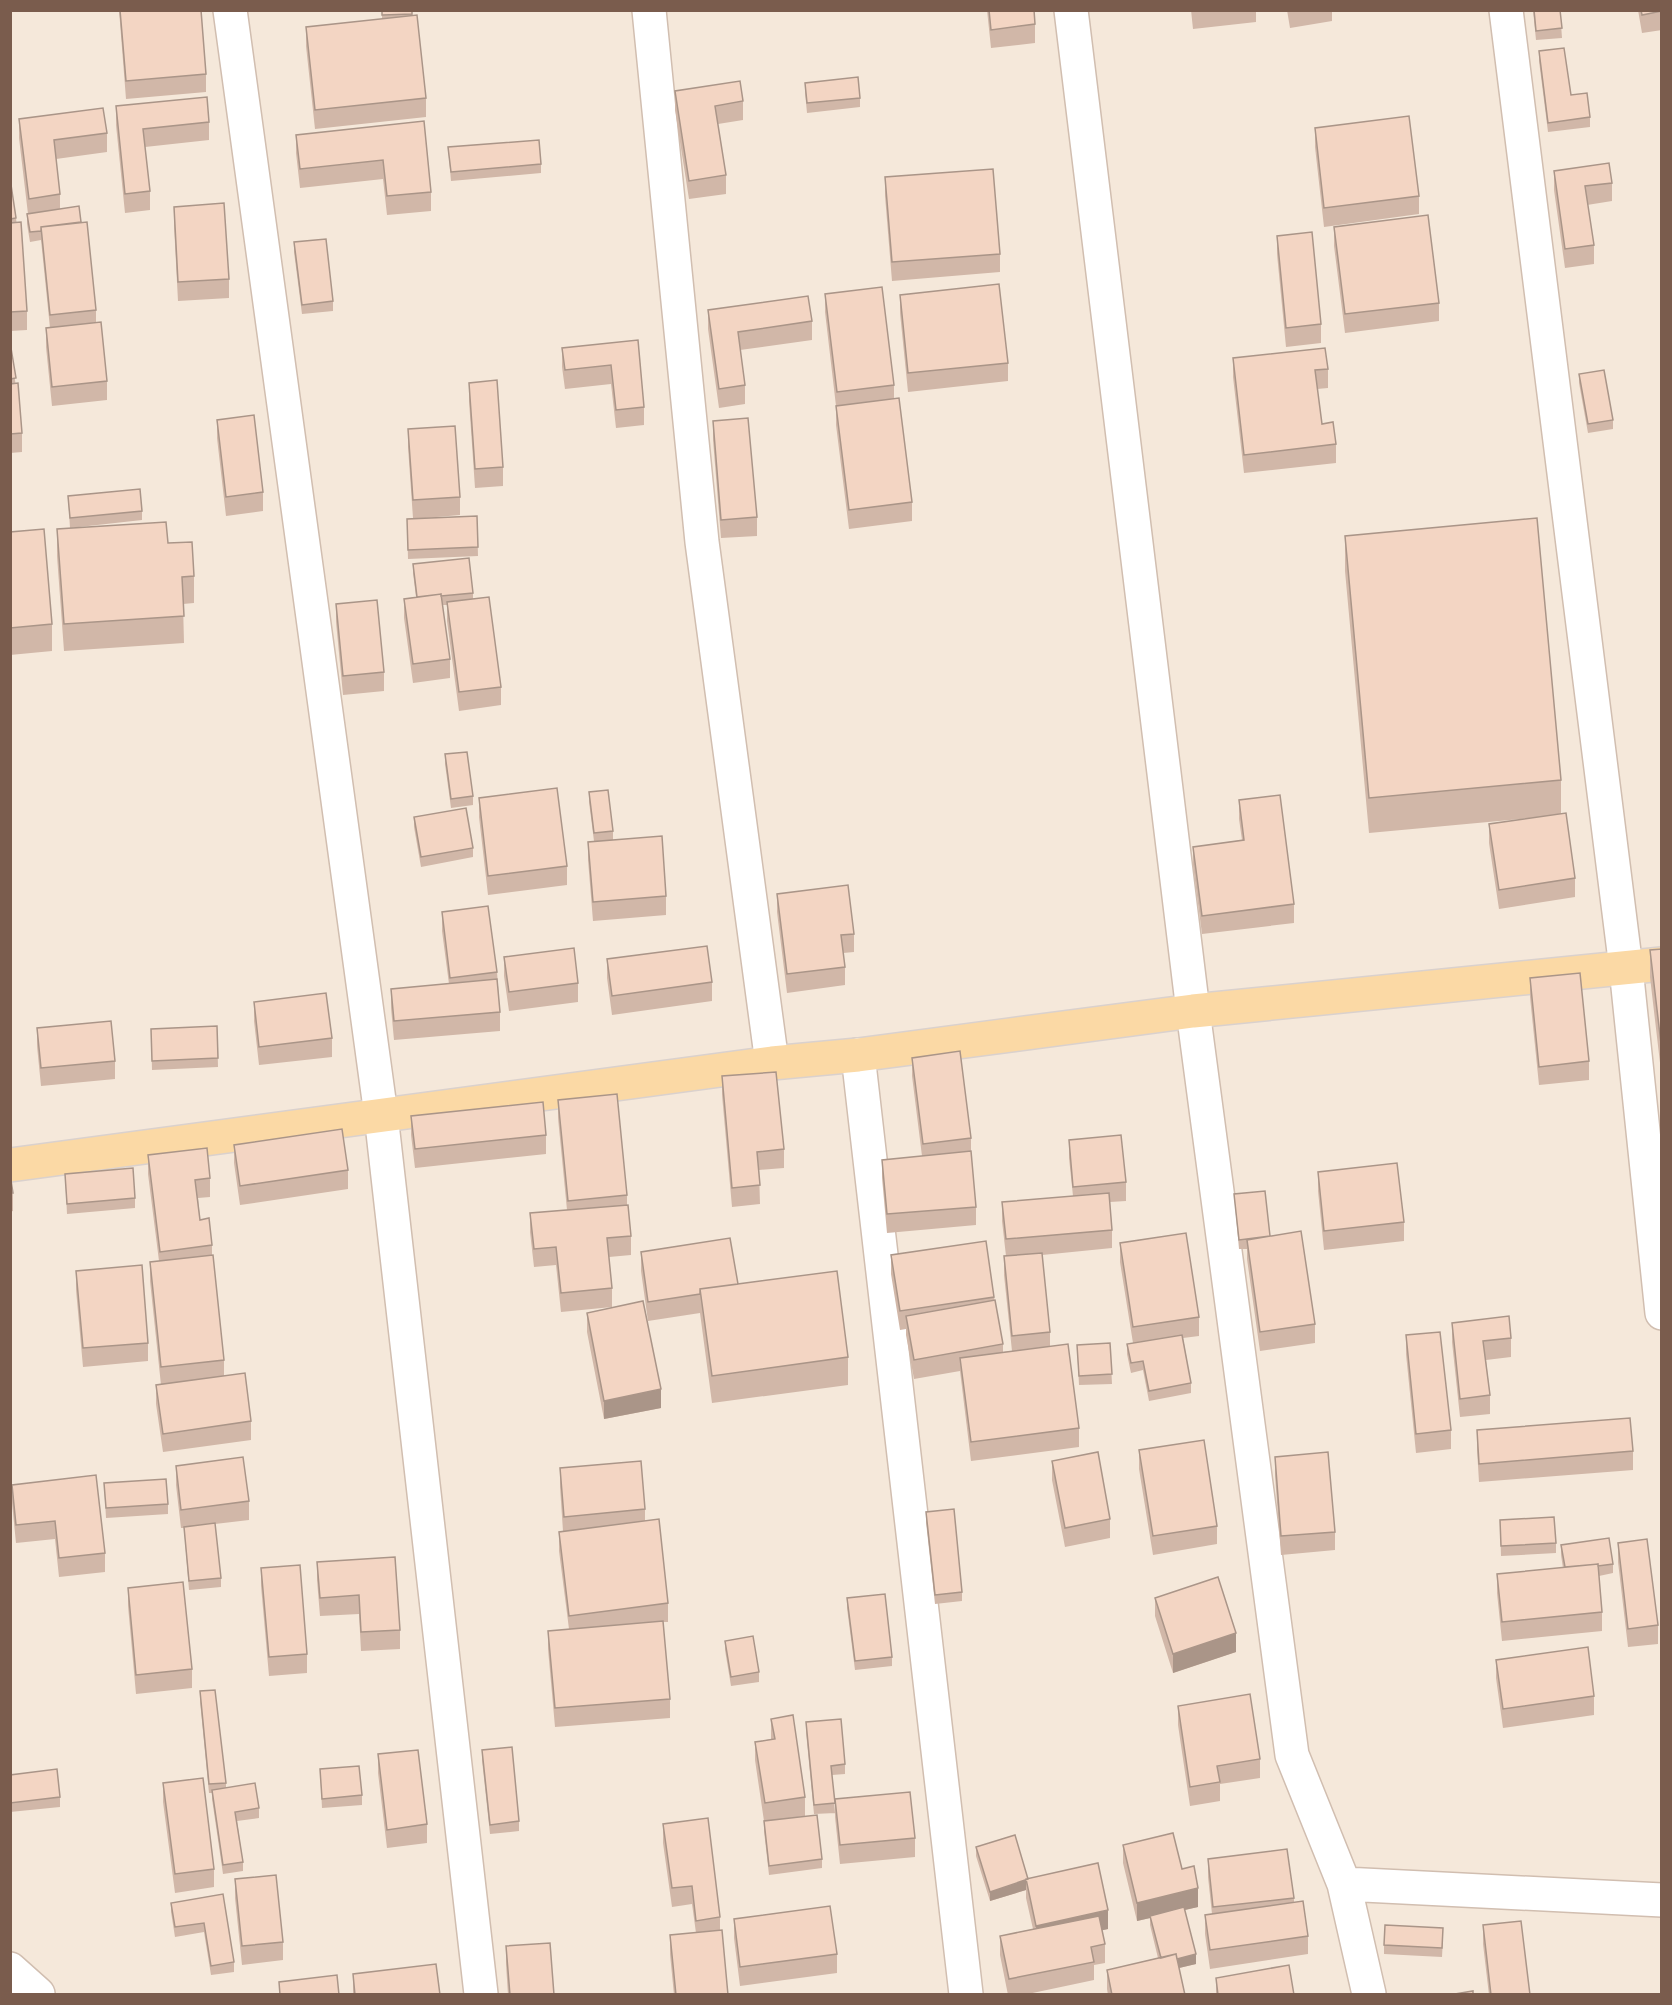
<svg xmlns="http://www.w3.org/2000/svg" width="1672" height="2005" font-family="Rubik,sans-serif">
<style>
.residential{fill:#f5e8da}
.lines{fill:none;stroke-linecap:round;stroke-linejoin:round}
.minor-casing{stroke:#d1beb0;stroke-width:36}
.major-casing{stroke:#dad1cd;stroke-width:36}
.minor{stroke:#fff;stroke-width:33}
.major{stroke:#fbd9a5;stroke-width:33}
.wall{fill:#d1b7a8}
.shaded-wall{fill:#aa9588}
.building{fill:#f3d5c3;stroke:#aa9588;stroke-width:1.5}
</style>
<rect width="100%" height="100%" fill="#fdf6ec"/>
<!-- residential -->
<path class="residential" d="M11,11H1661V1994H11Z"/>
<g class="lines">
<defs>
<path id="minor" d="M230,10L381,1115L481,1994
M649,10L702,542L772,1063
M1071,10L1193,1011L1292,1755L1344,1884L1369,1994
M1506,10L1626,968L1662,1313
M858,1055L966,1994
M1344,1884L1662,1900
M10,1969L38,1994"/>
<path id="major" d="M10,1165L772,1063L858,1055L1193,1011L1662,964"/>
</defs>
<!-- minor casing -->
<use href="#minor" class="minor-casing"/>
<!-- major casing -->
<use href="#major" class="major-casing"/>
<!-- minor -->
<use href="#minor" class="minor"/>
<!-- major -->
<use href="#major" class="major"/>
</g>
<!-- wall -->
<path class="wall" d="M119,10H201L206,74V92L126,99Z
M382,10H412V16L426,98V117L315,129L306,46V27L382,19Z
M987,10H1034L1035,24V43L991,48Z
M1191,10H1256V22L1193,29Z
M1287,10H1332V21L1290,28Z
M1533,10H1560L1562,38L1536,40Z
M1638,10H1662V30L1642,33Z
M1539,51L1571,95L1590,117V127L1548,132L1539,61Z
M805,83L860,98V107L807,113L805,92Z
M675,91L743,101V120L718,124L726,175V194L689,199L675,110Z
M116,106L209,122V140L145,147L150,191V210L125,213L116,125Z
M19,119L107,133V152L56,159L60,194V209L81,222L96,310V322L107,381V400L52,406L46,347V328H50L41,240L30,242L27,224V214H28L19,138Z
M424,121L431,192V211L387,215L383,179L300,188L296,153V135Z
M1315,128L1419,196V214L1324,227L1315,147Z
M448,147L541,164V173L451,181Z
M1554,171L1612,183V201L1587,205L1594,245V264L1565,268L1554,190Z
M885,177L1000,254V272L892,281L885,196Z
M10,178L16,218L27,311V330L10,331Z
M174,207L229,279V298L178,301L174,225Z
M1334,227L1439,303V321L1345,333L1334,246Z
M1277,236L1321,324V343L1286,347L1277,254Z
M294,242L333,301V311L302,314L294,252Z
M825,294L894,385V399L912,502V521L849,529L836,425V406L825,312Z
M900,295L1008,363V381L908,392L900,313Z
M708,310L812,321V340L740,350L745,385V404L719,408L708,329Z
M638,340L644,407V425L616,428L611,384L565,389L562,367V348Z
M10,342L22,433V452L10,453Z
M1233,358L1328,369V388L1317,389L1322,424L1336,444V463L1244,473L1233,377Z
M1579,374L1613,420V429L1588,433L1579,383Z
M469,383L503,467V486L475,488L469,401Z
M217,420L263,492V511L226,516L217,438Z
M713,421L757,517V536L721,538L713,440Z
M408,429L460,497V515L425,518L477,516L478,556L408,559L407,519L413,518L408,447Z
M68,496L142,511V520L70,528Z
M57,529L168,543L194,576V603L183,604L184,643L64,651L57,556Z
M10,532L52,624V651L10,655Z
M1345,536L1561,780V814L1575,878V897L1499,909L1489,843V824L1541,817L1369,833L1345,571Z
M413,564L473,593V599L501,687V705L459,711L447,621V605H442L450,659V678L413,683L404,618V599L416,597L413,573Z
M336,604L384,672V691L343,695L336,622Z
M445,754L473,796V805L451,808L445,764Z
M589,792L613,831V840L666,896V915L593,921L588,860V842L594,841L589,802Z
M479,798L567,866V885L488,895L479,817Z
M1239,800L1294,904V923L1202,934L1193,865V847L1242,840L1239,819Z
M414,817L473,848V857L421,867L414,827Z
M777,894L854,934V952L843,953L845,967V985L787,993L777,912Z
M442,912L497,972L500,1012V1031L394,1040L391,1008V989L449,984L442,931Z
M1662,949V1080L1650,977V950Z
M504,957L578,983V1002L509,1011L504,976Z
M607,959L712,982V1001L612,1015L607,978Z
M1530,978L1589,1061V1080L1539,1085L1530,997Z
M254,1002L332,1038V1057L259,1065L254,1021Z
M217,1026L218,1067L152,1070L151,1029Z
M37,1028L115,1061V1079L41,1086L37,1046Z
M912,1058L971,1138V1151L976,1207V1225L887,1233L882,1178V1160L922,1156L912,1076Z
M722,1076L784,1149V1168L759,1170L760,1204L732,1207L722,1095Z
M558,1100L627,1195V1205L631,1236V1255L609,1257L612,1288V1307L561,1312L556,1265L534,1267L530,1232V1213L567,1210L558,1118Z
M411,1116L546,1135V1154L415,1168L411,1135Z
M1069,1140L1126,1182V1201L1110,1202L1112,1230V1248L1042,1255L1050,1332V1346L1079,1428V1447L971,1461L960,1371L914,1379L906,1335V1329L900,1330L891,1274V1255L994,1297L1003,1344V1352L1012,1351L1004,1275V1256H1006L1002,1221V1202L1073,1196L1069,1158Z
M234,1145L348,1170V1189L240,1205L234,1163Z
M148,1155L210,1178V1197L198,1198L200,1220L212,1245V1255L224,1360V1376L251,1421V1440L163,1452L156,1404V1385H161L150,1281V1262L159,1261L148,1174Z
M1318,1172L1404,1222V1241L1324,1250L1318,1191Z
M10,1174L13,1193V1211L10,1212Z
M65,1174L135,1198V1208L67,1214Z
M1234,1194L1270,1236L1315,1324V1343L1260,1351L1247,1259V1249H1239Z
M1120,1243L1199,1317V1336L1183,1338L1191,1383V1393L1149,1401L1143,1370L1131,1373L1127,1354V1344L1133,1343L1120,1262Z
M641,1252L738,1284L848,1357V1385L712,1403L700,1313L648,1321L641,1271Z
M76,1271L148,1343V1361L83,1367L76,1290Z
M587,1313L661,1408L604,1419L587,1332Z
M1452,1323L1511,1338V1357L1486,1360L1490,1395V1414L1460,1417L1452,1342Z
M1406,1335L1451,1430V1449L1416,1453L1406,1354Z
M1110,1343L1112,1384L1079,1385L1077,1345Z
M1477,1430L1633,1451V1470L1479,1482L1477,1449Z
M1139,1450L1217,1526V1544L1153,1555L1139,1469Z
M1275,1457L1335,1532V1550L1281,1555L1275,1476Z
M1052,1461L1110,1519V1538L1065,1547L1052,1480Z
M176,1466L249,1501V1520L215,1524L221,1578V1587L189,1590L184,1528H181L176,1485Z
M560,1468L645,1509V1521L668,1603V1622H663L670,1699V1718L555,1727L548,1649V1631L569,1629L559,1551V1532L563,1531L560,1487Z
M104,1483L168,1504V1514L106,1518Z
M12,1485L105,1553V1572L59,1577L55,1539L16,1543L12,1503Z
M926,1512L962,1592V1601L935,1604L926,1522Z
M1500,1520L1556,1543V1553L1501,1556Z
M10,1536L12,1553V1572H10Z
M1618,1543L1658,1625V1644L1628,1647L1618,1562Z
M1561,1545L1613,1564V1573L1599,1576L1602,1612V1631L1502,1641L1497,1593V1574L1563,1568L1561,1555Z
M395,1557L400,1630V1649L361,1651L359,1614L320,1616L317,1580V1562Z
M261,1568L307,1654V1673L269,1676L261,1586Z
M128,1588L192,1669V1688L136,1694L128,1606Z
M847,1598L892,1657V1666L855,1670L847,1608Z
M1155,1598L1236,1652L1173,1673L1155,1616Z
M725,1641L759,1672V1682L731,1686L725,1650Z
M1496,1660L1594,1696V1715L1503,1728L1496,1678Z
M200,1691L226,1783V1788L259,1808V1818L237,1821L243,1862V1871L223,1874L212,1799V1793H209L200,1701Z
M1178,1706L1260,1759V1778L1220,1784V1801L1190,1806L1178,1725Z
M771,1719L805,1797V1816L784,1819L822,1859V1868L769,1875L764,1831V1821L755,1760V1742L771,1739Z
M806,1722L845,1764V1774L832,1775L835,1813L814,1814L806,1732Z
M482,1750L519,1821V1831L490,1834L482,1760Z
M378,1754L427,1824V1843L387,1848L378,1773Z
M320,1769L362,1795V1805L322,1808Z
M10,1775L60,1797V1807L10,1812Z
M163,1783L214,1869V1887L175,1893L163,1802Z
M835,1799L915,1838V1857L840,1864L835,1817Z
M663,1824L720,1917V1930L728,1995H674L670,1954V1935L696,1933L692,1904L672,1907L663,1843Z
M1123,1845L1182,1869L1198,1907L1184,1910L1196,1964L1179,1968L1185,1995H1108L1107,1989V1970L1158,1958L1150,1925V1918L1137,1921L1123,1863Z
M976,1847L1108,1929L1102,1930L1105,1944V1963L1094,1965V1980L1023,1995H1008L1000,1955V1936L1033,1929L1026,1898V1890L990,1901L976,1856Z
M1208,1859L1294,1898V1902L1308,1936V1954L1210,1969L1205,1934V1915L1212,1914L1208,1877Z
M235,1879L283,1942V1960L242,1965L235,1898Z
M223,1894L234,1962V1972L211,1975L204,1932L175,1937L171,1912V1903Z
M734,1919L837,1954V1973L740,1986L734,1938Z
M1483,1925L1530,1995H1489L1483,1944Z
M1443,1938L1442,1957L1384,1954V1945Z
M506,1946L554,1995H508L506,1964Z
M353,1974L440,1995H353Z
M1216,1978L1294,1995H1216Z"/>
<!-- shaded-wall -->
<path class="shaded-wall" d="M661,1389V1408L604,1419V1401Z
M1236,1633V1652L1173,1673V1654Z
M1026,1880V1890L990,1901V1892Z
M1198,1888V1907L1137,1921V1903Z
M1108,1910V1929L1036,1945V1926Z
M1196,1954V1964L1162,1972V1963Z"/>
<!-- building -->
<path class="building" d="M120,10H201L206,74L126,81Z
M382,10H412V14L382,15Z
M989,10H1034L1035,24L991,30Z
M1534,10H1560L1562,28L1536,31Z
M1641,10H1662V11L1642,15Z
M417,15L426,98L315,110L306,27Z
M1564,48L1571,95L1587,93L1590,117L1548,123L1539,51Z
M858,77L860,98L807,103L805,83Z
M740,81L743,101L715,106L726,175L689,181L675,91Z
M207,97L209,122L143,129L150,191L125,194L116,106Z
M103,108L107,133L54,140L60,194L29,199L19,119Z
M1409,116L1419,196L1324,208L1315,128Z
M424,121L431,192L387,196L383,160L300,169L296,135Z
M539,140L541,164L451,172L448,147Z
M1609,163L1612,183L1585,186L1594,245L1565,249L1554,171Z
M993,169L1000,254L892,262L885,177Z
M10,178L16,218L10,219Z
M224,203L229,279L178,282L174,207Z
M79,206L81,222L41,227V231L30,232L27,214Z
M1428,215L1439,303L1345,314L1334,227Z
M21,222L27,311L10,312V223Z
M87,222L96,310L50,315L41,227Z
M1312,232L1321,324L1286,328L1277,236Z
M326,239L333,301L302,305L294,242Z
M999,284L1008,363L908,373L900,295Z
M882,287L894,385L837,392L825,294Z
M808,296L812,321L738,332L745,385L719,389L708,310Z
M101,322L107,381L52,387L46,328Z
M638,340L644,407L616,410L611,365L565,370L562,348Z
M10,342L16,378L10,379Z
M1325,348L1328,369L1315,370L1322,424L1333,422L1336,444L1244,455L1233,358Z
M1604,370L1613,420L1588,424L1579,374Z
M497,380L503,467L475,469L469,383Z
M18,383L22,433L10,434V384Z
M899,398L912,502L849,510L836,406Z
M254,415L263,492L226,497L217,420Z
M748,418L757,517L721,520L713,421Z
M455,426L460,497L413,500L408,429Z
M140,489L142,511L70,518L68,496Z
M477,516L478,547L408,550L407,519Z
M1537,518L1561,780L1369,798L1345,536Z
M166,522L168,543L192,542L194,576L182,577L184,616L64,624L57,529Z
M44,529L52,624L10,628V532Z
M469,558L473,593L441,596V594L417,597L413,564Z
M441,594L450,659L413,664L404,599Z
M489,597L501,687L459,692L447,602Z
M377,600L384,672L343,676L336,604Z
M467,752L473,796L451,799L445,754Z
M557,788L567,866L488,876L479,798Z
M608,790L613,831L594,833L589,792Z
M1280,795L1294,904L1202,916L1193,847L1244,840L1239,800Z
M466,808L473,848L421,857L414,817Z
M1566,813L1575,878L1499,890L1489,824Z
M662,836L666,896L593,902L588,842Z
M848,885L854,934L841,935L845,967L787,974L777,894Z
M488,906L497,972L450,978L442,912Z
M707,946L712,982L612,996L607,959Z
M574,948L578,983L509,992L504,957Z
M1662,949V1052L1650,950Z
M1580,973L1589,1061L1539,1067L1530,978Z
M497,979L500,1012L394,1021L391,989Z
M326,993L332,1038L259,1047L254,1002Z
M111,1021L115,1061L41,1068L37,1028Z
M217,1026L218,1058L152,1061L151,1029Z
M960,1051L971,1138L923,1144L912,1058Z
M776,1072L784,1149L757,1152L760,1185L732,1188L722,1076Z
M617,1094L627,1195L568,1201L558,1100Z
M543,1102L546,1135L415,1149L411,1116Z
M342,1129L348,1170L240,1186L234,1145Z
M1121,1135L1126,1182L1073,1187L1069,1140Z
M207,1148L210,1178L195,1180L200,1220L209,1218L212,1245L160,1252L148,1155Z
M971,1151L976,1207L887,1214L882,1160Z
M1397,1163L1404,1222L1324,1231L1318,1172Z
M133,1168L135,1198L67,1204L65,1174Z
M10,1174L13,1193H10Z
M1265,1191L1270,1236L1239,1240L1234,1194Z
M1109,1193L1112,1230L1006,1239L1002,1202Z
M628,1205L631,1236L607,1238L612,1288L561,1293L556,1247L534,1249L530,1213Z
M1301,1231L1315,1324L1260,1332L1247,1240Z
M1186,1233L1199,1317L1133,1327L1120,1243Z
M730,1238L738,1284L700,1289V1294L648,1302L641,1252Z
M986,1241L994,1297L900,1311L891,1255Z
M1042,1253L1050,1332L1012,1336L1004,1256Z
M213,1255L224,1360L161,1367L150,1262Z
M142,1265L148,1343L83,1348L76,1271Z
M837,1271L848,1357L712,1376L700,1289Z
M995,1300L1003,1344L914,1360L906,1316Z
M643,1301L661,1389L604,1401L587,1313Z
M1509,1316L1511,1338L1483,1341L1490,1395L1460,1399L1452,1323Z
M1440,1332L1451,1430L1416,1434L1406,1335Z
M1182,1335L1191,1383L1149,1391L1143,1361L1131,1363L1127,1344Z
M1110,1343L1112,1374L1079,1376L1077,1345Z
M1068,1344L1079,1428L971,1442L960,1358Z
M245,1373L251,1421L163,1434L156,1385Z
M1630,1418L1633,1451L1479,1464L1477,1430Z
M1204,1440L1217,1526L1153,1536L1139,1450Z
M1098,1452L1110,1519L1065,1528L1052,1461Z
M1328,1452L1335,1532L1281,1536L1275,1457Z
M243,1457L249,1501L181,1510L176,1466Z
M641,1461L645,1509L564,1517L560,1468Z
M96,1475L105,1553L59,1558L55,1521L16,1525L12,1485Z
M166,1479L168,1504L106,1508L104,1483Z
M954,1509L962,1592L935,1595L926,1512Z
M1554,1517L1556,1543L1501,1546L1500,1520Z
M659,1519L668,1603L569,1616L559,1532Z
M215,1523L221,1578L189,1581L184,1527Z
M1609,1538L1613,1564L1598,1566V1564L1565,1567L1561,1545Z
M1647,1539L1658,1625L1628,1629L1618,1543Z
M395,1557L400,1630L361,1632L359,1595L320,1598L317,1562Z
M1598,1564L1602,1612L1502,1622L1497,1574Z
M300,1565L307,1654L269,1657L261,1568Z
M1218,1577L1236,1633L1173,1654L1155,1598Z
M183,1582L192,1669L136,1675L128,1588Z
M885,1594L892,1657L855,1661L847,1598Z
M663,1621L670,1699L555,1708L548,1631Z
M753,1636L759,1672L731,1677L725,1641Z
M1588,1647L1594,1696L1503,1709L1496,1660Z
M215,1690L226,1783L209,1784L200,1691Z
M1250,1694L1260,1759L1217,1766L1220,1782L1190,1787L1178,1706Z
M793,1715L805,1797L765,1803L755,1742L775,1739L771,1719Z
M841,1719L845,1764L831,1766L835,1803L814,1805L806,1722Z
M512,1747L519,1821L490,1825L482,1750Z
M418,1750L427,1824L387,1830L378,1754Z
M359,1766L362,1795L322,1799L320,1769Z
M57,1769L60,1797L10,1803V1775Z
M203,1778L214,1869L175,1874L163,1783Z
M255,1783L259,1808L235,1812L243,1862L223,1865L212,1790Z
M910,1792L915,1838L840,1845L835,1799Z
M817,1815L822,1859L769,1866L764,1821Z
M708,1818L720,1917L696,1921L692,1886L672,1888L663,1824Z
M1173,1833L1182,1869L1194,1866L1198,1888L1137,1903L1123,1845Z
M1015,1835L1028,1879L990,1892L976,1847Z
M1287,1849L1294,1898L1213,1907L1208,1859Z
M1098,1863L1108,1910L1036,1926L1026,1879Z
M276,1875L283,1942L242,1946L235,1879Z
M223,1894L234,1962L211,1966L204,1923L175,1927L171,1903Z
M1303,1901L1308,1936L1210,1950L1205,1915Z
M830,1906L837,1954L740,1967L734,1919Z
M1184,1907L1196,1954L1177,1959L1176,1954L1161,1958L1150,1916Z
M1099,1916L1105,1944L1091,1947L1094,1962L1009,1979L1000,1936Z
M1521,1921L1530,1995H1491L1483,1925Z
M1385,1925L1443,1928L1442,1948L1384,1945Z
M722,1930L728,1995H676L670,1935Z
M550,1943L554,1995H510L506,1946Z
M1176,1954L1185,1995H1112L1107,1970Z
M436,1964L440,1995H355L353,1974Z
M1289,1965L1294,1995H1218L1216,1978Z
M337,1975L339,1995H280L279,1982Z
M1473,1991V1995H1449Z"/>
<!-- border -->
<rect width="1672" height="2005" fill="none" stroke="#7a5c4d" stroke-width="24"/>
</svg>
